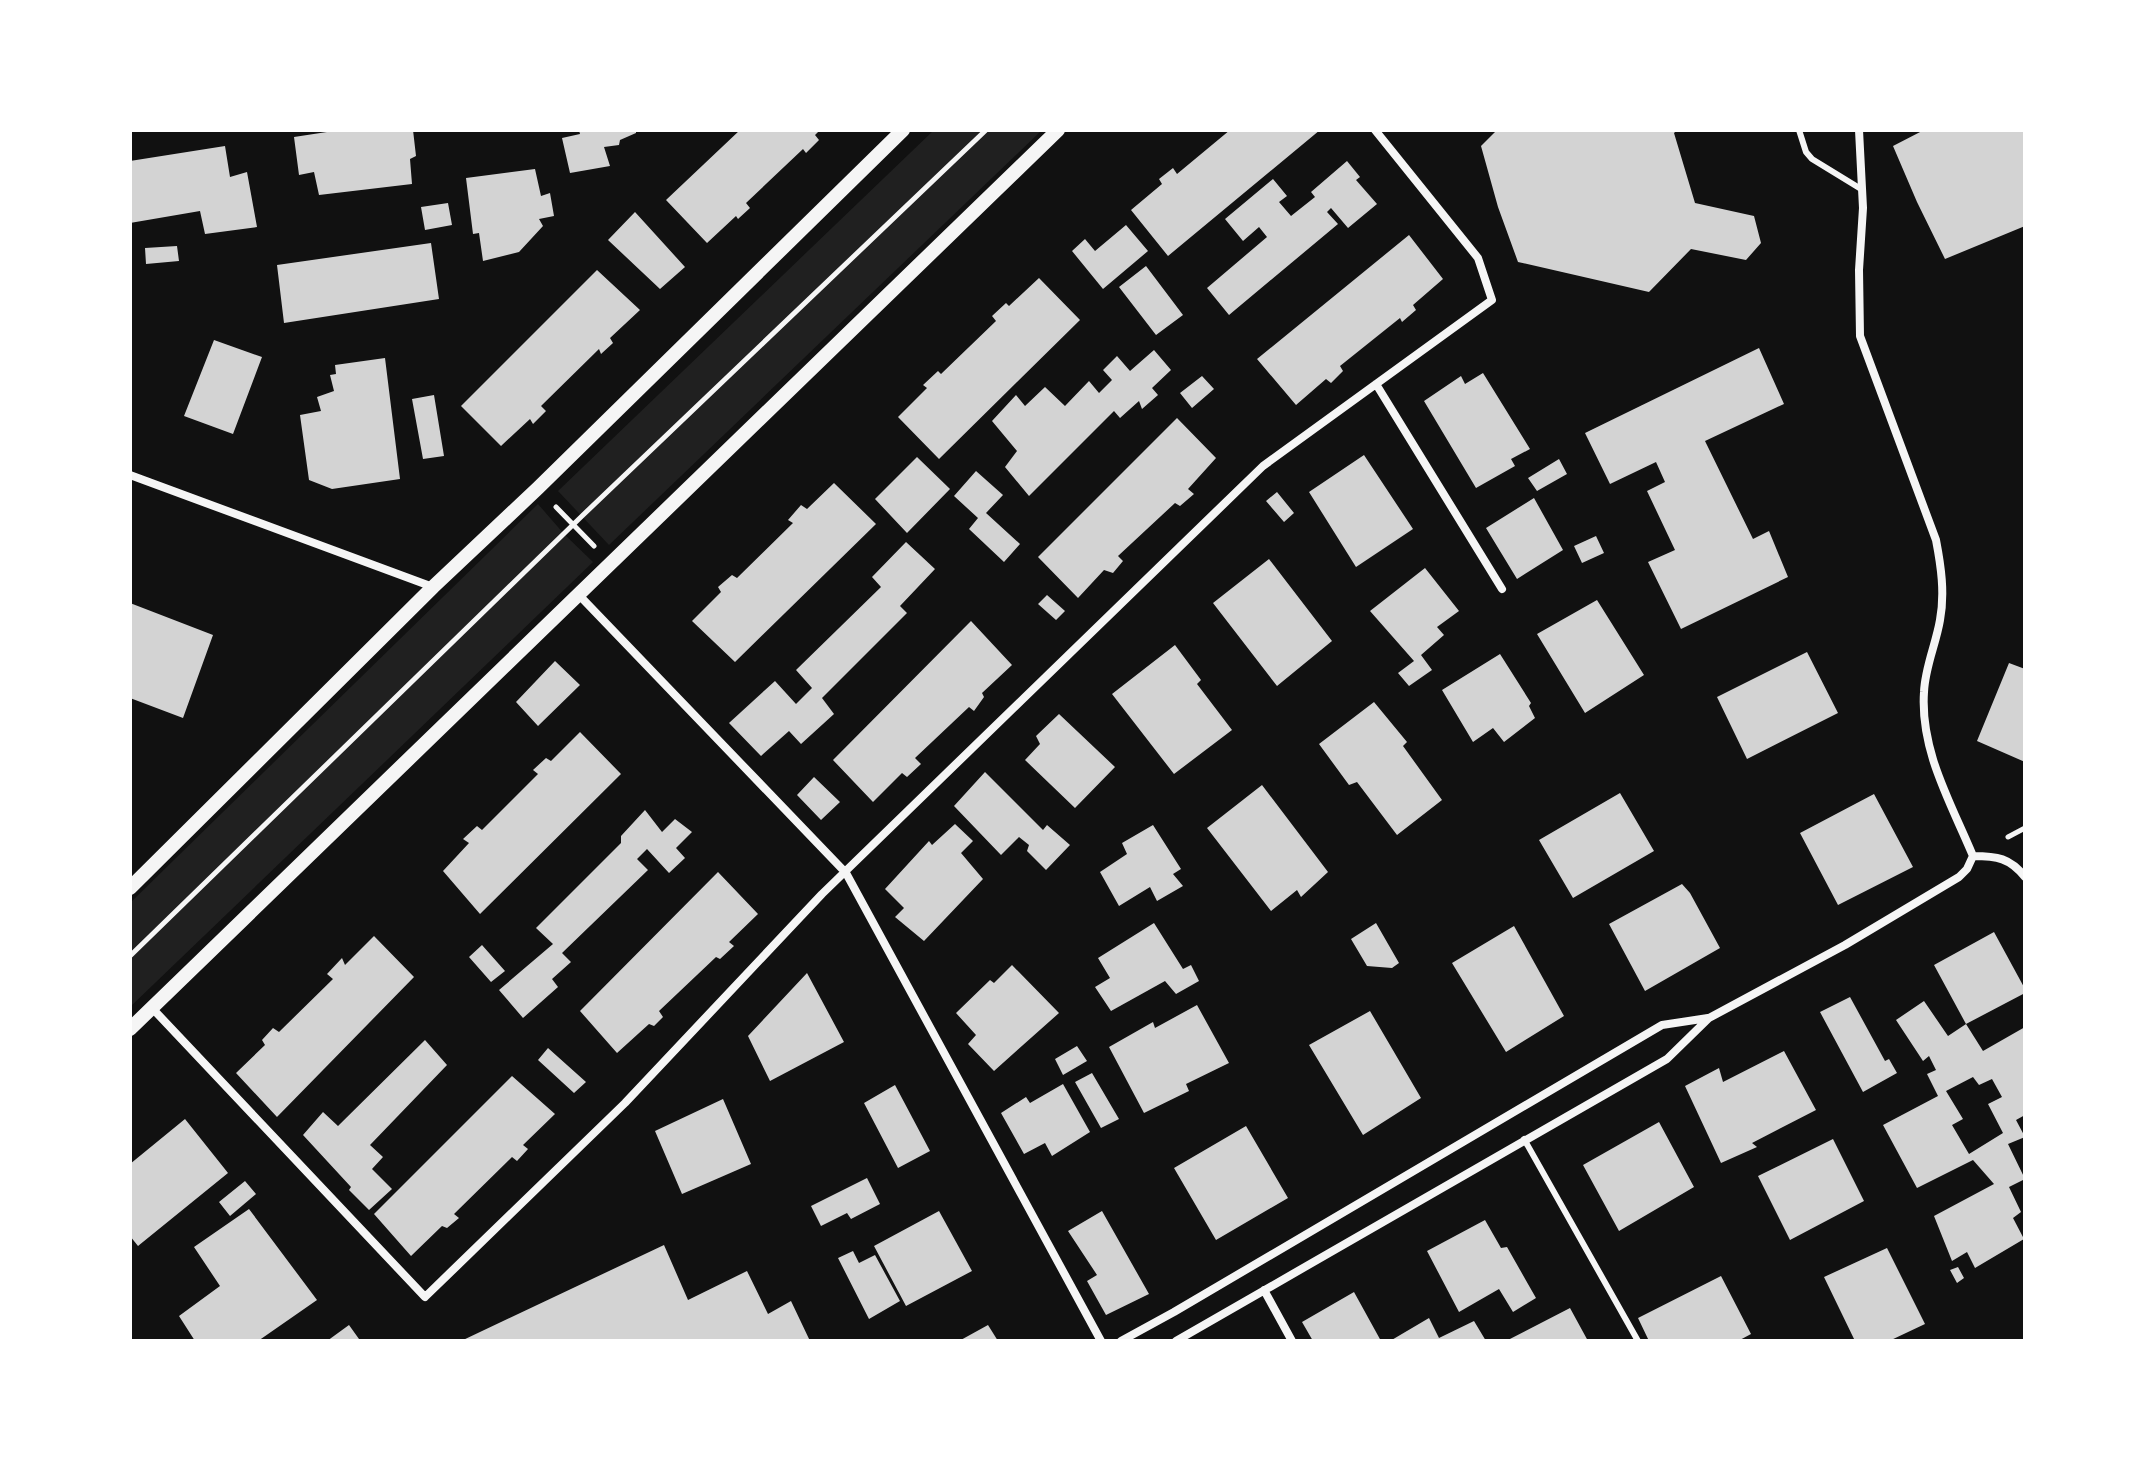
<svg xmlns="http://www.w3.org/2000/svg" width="2155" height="1471" font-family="Jost,sans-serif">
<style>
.green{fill:#202020}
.building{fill:#d3d3d3;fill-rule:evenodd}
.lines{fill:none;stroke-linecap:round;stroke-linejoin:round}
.path{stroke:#f5f5f5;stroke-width:5}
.service{stroke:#f5f5f5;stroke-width:6}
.minor{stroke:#f5f5f5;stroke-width:8}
.tertiary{stroke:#f5f5f5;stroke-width:14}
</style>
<rect width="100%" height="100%" fill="#111"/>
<!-- green -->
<path class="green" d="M934,130H1042L609,545L558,491Z
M538,504L564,534L593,562L130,1007V903Z"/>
<!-- building -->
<path class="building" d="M340,130H413L416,156L410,159L412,184L319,195L314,172L299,175L294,137Z
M579,130H636V133L620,140L619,145L604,147L610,166L570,173L562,138L580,134Z
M740,130H820L815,135L819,140L806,153L803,149L746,203L750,208L738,219L736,216L707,243L666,200Z
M1230,130H1320L1168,256L1131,210L1162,184L1159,179L1173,168L1177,174Z
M1497,130H1677L1674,133L1695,203L1754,216L1761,243L1746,260L1691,249L1649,292L1518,262L1498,207L1481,146Z
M1924,130H2025V226L1945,259L1917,202L1893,146Z
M225,146L230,177L247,172L257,227L205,234L200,211L130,223V161Z
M1347,161L1360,177L1356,180L1377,204L1348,228L1331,208L1327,212L1338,224L1229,315L1207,288L1267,237L1259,227L1243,241L1225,219L1273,179L1287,196L1279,202L1291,216L1315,197L1311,192Z
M535,169L541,196L550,193L554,216L539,219L543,226L519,252L483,261L479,233L473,234L466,178Z
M448,203L452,225L425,230L421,207Z
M635,212L685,267L660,289L608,240Z
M1126,225L1148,251L1103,289L1072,251L1085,239L1095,251Z
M1409,235L1443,279L1413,305L1416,310L1402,322L1400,318L1340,366L1343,371L1331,383L1326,379L1296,405L1257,359Z
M431,243L439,299L284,323L277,265Z
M177,246L179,261L146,264L145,248Z
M1146,266L1183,315L1156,335L1119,287Z
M597,270L640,310L610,338L613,343L601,354L599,349L541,406L546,411L533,424L530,419L501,446L461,406Z
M1039,278L1080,320L939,459L898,417L927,388L923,385L938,371L941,374L996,321L992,316L1006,303L1009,306Z
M214,340L262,357L233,434L184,416Z
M1759,348L1784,404L1705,441L1753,539L1769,531L1788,577L1681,629L1648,562L1675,550L1647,491L1665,482L1656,462L1610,484L1585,433Z
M1154,350L1171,370L1152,388L1158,395L1142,409L1139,401L1120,418L1114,411L1029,496L1005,467L1017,451L992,421L1016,395L1025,406L1045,387L1065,406L1089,381L1099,393L1112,380L1103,370L1117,356L1130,371Z
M385,358L400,479L332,489L309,480L300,415L321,411L317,397L334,391L330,375L336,374L335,365Z
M1483,373L1530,449L1511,459L1515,466L1476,488L1424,401L1461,376L1465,384Z
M1202,376L1214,389L1192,408L1180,393Z
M434,395L444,456L423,459L412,399Z
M1177,418L1216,458L1188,489L1194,494L1180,506L1175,503L1118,556L1123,561L1113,573L1104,570L1078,598L1038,557Z
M1364,455L1413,529L1356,567L1309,492Z
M917,457L950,489L907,533L875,499Z
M1559,459L1567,474L1537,491L1528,478Z
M976,471L1003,495L986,513L1020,544L1004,562L969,529L978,518L954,496Z
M834,483L876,524L735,662L692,621L721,592L718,587L732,575L737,578L793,523L788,520L801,505L807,509Z
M1277,492L1294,513L1284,522L1266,501Z
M1534,498L1563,550L1517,579L1486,528Z
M1596,536L1604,553L1582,563L1574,546Z
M906,542L935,569L900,606L907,613L822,698L834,714L801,744L789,731L761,756L729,723L775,681L796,704L812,688L796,670L881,587L872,577Z
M1269,559L1332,641L1277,686L1213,603Z
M1425,568L1459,611L1437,627L1444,635L1421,655L1432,670L1409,686L1398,673L1414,661L1370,611Z
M1047,595L1065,611L1056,620L1038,604Z
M1597,600L1644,675L1585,713L1537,634Z
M130,603L213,635L183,718L130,698Z
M971,621L1012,665L982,693L984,697L974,711L969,707L915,758L921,764L907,777L902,773L873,802L833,760Z
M1175,645L1201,680L1197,684L1232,730L1174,774L1112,694Z
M1807,652L1838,713L1747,759L1717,697Z
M1500,654L1531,703L1529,706L1535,718L1504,742L1493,728L1473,742L1442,690Z
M555,661L580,685L538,726L516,702Z
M2009,663L2025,669V762L1977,741Z
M1374,702L1407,742L1403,746L1442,800L1397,835L1357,782L1349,785L1319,744Z
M1059,714L1115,767L1075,808L1025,760L1040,744L1036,736Z
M580,732L621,774L480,914L443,871L469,843L463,839L477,826L482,830L538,774L533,770L546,758L551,761Z
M985,772L1043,830L1047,825L1070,845L1046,870L1027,851L1029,845L1019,837L1001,855L954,806Z
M814,777L840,802L821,820L797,795Z
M1262,785L1328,872L1301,897L1297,890L1271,911L1207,828Z
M1620,793L1654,851L1573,898L1539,840Z
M1874,794L1913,867L1838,905L1800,833Z
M645,810L662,832L675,819L692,832L676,848L685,858L669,873L647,849L637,859L648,870L562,953L571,962L552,979L558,987L523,1018L499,990L553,944L536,928L621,843V836Z
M955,824L973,841L961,853L983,879L924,941L895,917L904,908L885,889L929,841L932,845Z
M1153,825L1181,869L1173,874L1183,886L1157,901L1150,887L1119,906L1100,872L1127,854L1122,843Z
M718,872L758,914L729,942L734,946L720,959L716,957L659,1011L663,1017L654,1026L649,1024L617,1053L580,1011Z
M1682,884L1690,893L1720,948L1645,991L1609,924Z
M1154,923L1183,969L1191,965L1199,981L1176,994L1165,981L1111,1011L1095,987L1110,978L1098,958Z
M1376,923L1399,963L1392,968L1367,966L1351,939Z
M1514,926L1564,1016L1506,1052L1452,963Z
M1994,932L2025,989V993L1966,1024L1934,965Z
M374,936L414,977L277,1117L236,1073L265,1045L262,1040L273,1028L279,1032L333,979L327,974L342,958L345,965Z
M482,945L505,971L491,982L469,957Z
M1012,965L1059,1013L994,1071L968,1044L976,1035L956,1013L990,980L994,983Z
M807,973L844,1042L770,1081L748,1036Z
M1850,997L1885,1061L1889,1059L1897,1073L1863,1092L1820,1012Z
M1924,1001L1948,1036L1966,1024L1983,1051L2025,1027V1115L2016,1120L2025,1137L2008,1144L2025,1179L2009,1187L2021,1212L2013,1218L2024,1239L1975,1268L1967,1252L1952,1261L1934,1216L1994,1184L1973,1160L1917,1188L1883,1125L1938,1096L1927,1074L1936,1070L1929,1056L1923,1061L1896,1020ZM1973,1077L1979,1085L1992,1079L2002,1097L1988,1104L2003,1133L1969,1154L1952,1125L1963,1119L1946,1091Z
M1197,1005L1229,1063L1186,1084L1189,1091L1144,1113L1109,1047L1153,1022L1155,1028Z
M1370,1011L1421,1098L1363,1135L1309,1045Z
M425,1040L447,1065L370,1145L383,1157L372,1169L392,1189L369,1210L349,1190L351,1187L303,1135L323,1112L338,1126Z
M1077,1046L1087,1061L1063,1075L1055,1059Z
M548,1048L586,1082L574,1093L538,1060Z
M1784,1051L1816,1110L1752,1143L1757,1147L1721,1163L1685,1086L1719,1068L1723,1082Z
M1092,1073L1119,1119L1101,1128L1075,1082Z
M512,1076L555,1114L523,1145L528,1149L517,1161L512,1157L454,1214L459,1218L447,1228L442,1226L411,1256L374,1214Z
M1063,1084L1090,1132L1052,1156L1045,1143L1024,1154L1001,1113L1026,1097L1030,1103Z
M895,1085L930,1151L898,1168L864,1103Z
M723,1099L751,1164L682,1194L655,1131Z
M185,1119L228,1173L138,1246L130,1236V1164Z
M1659,1122L1694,1187L1619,1231L1583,1165Z
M1246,1126L1288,1198L1216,1240L1174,1168Z
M1833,1139L1864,1201L1790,1240L1758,1176Z
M867,1178L880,1204L851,1219L847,1213L821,1226L811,1206Z
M245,1181L256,1194L230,1216L219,1202Z
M249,1209L317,1300L258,1341H195L179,1316L220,1286L194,1247Z
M939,1211L972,1271L906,1306L874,1246Z
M1102,1211L1149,1294L1106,1315L1087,1281L1097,1275L1068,1231Z
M1485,1220L1501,1248L1507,1247L1536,1298L1513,1312L1499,1289L1459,1312L1427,1251Z
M664,1245L688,1300L747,1271L768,1314L791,1301L810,1341H461Z
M1887,1248L1925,1324L1889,1341H1855L1824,1277Z
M853,1251L859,1263L875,1255L900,1301L869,1319L838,1258Z
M1958,1267L1964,1278L1957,1283L1950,1270Z
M1721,1276L1751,1334L1738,1341H1649L1638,1318Z
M1354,1292L1381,1341H1313L1302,1322Z
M1570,1308L1588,1341H1506Z
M1429,1318L1439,1338L1474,1321L1486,1341H1390Z
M349,1325L359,1339L327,1341Z
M988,1325L998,1341H959Z"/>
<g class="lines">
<!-- path -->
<path class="path" d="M556,507L594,546
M2008,837L2025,828
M130,956L582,516L986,130"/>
<!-- service -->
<path class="service" d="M1799,130L1806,152L1812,159L1861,189
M1524,1139L1638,1341"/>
<!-- minor -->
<path class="minor" d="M1376,384L1502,589
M130,475L433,587
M577,593L846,873L1101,1341
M1973,856C1997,856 2010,858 2025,877
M152,1008L425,1297L625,1103L822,894L1263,466L1492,300L1478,258L1375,130
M1264,1290L1292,1341
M1121,1341L1174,1312L1662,1025L1708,1018
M1176,1341L1667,1059L1709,1018L1845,945L1959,877L1967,869L1973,856C1951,803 1920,751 1924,692C1925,667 1936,644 1940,620C1945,593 1941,566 1936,540L1860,336L1859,270L1863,208L1859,130"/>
<!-- tertiary -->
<path class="tertiary" d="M130,888L433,587L538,488L903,130
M130,1029L1058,130"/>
</g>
<!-- border -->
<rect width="2155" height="1471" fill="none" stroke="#ffffff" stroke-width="264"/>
</svg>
